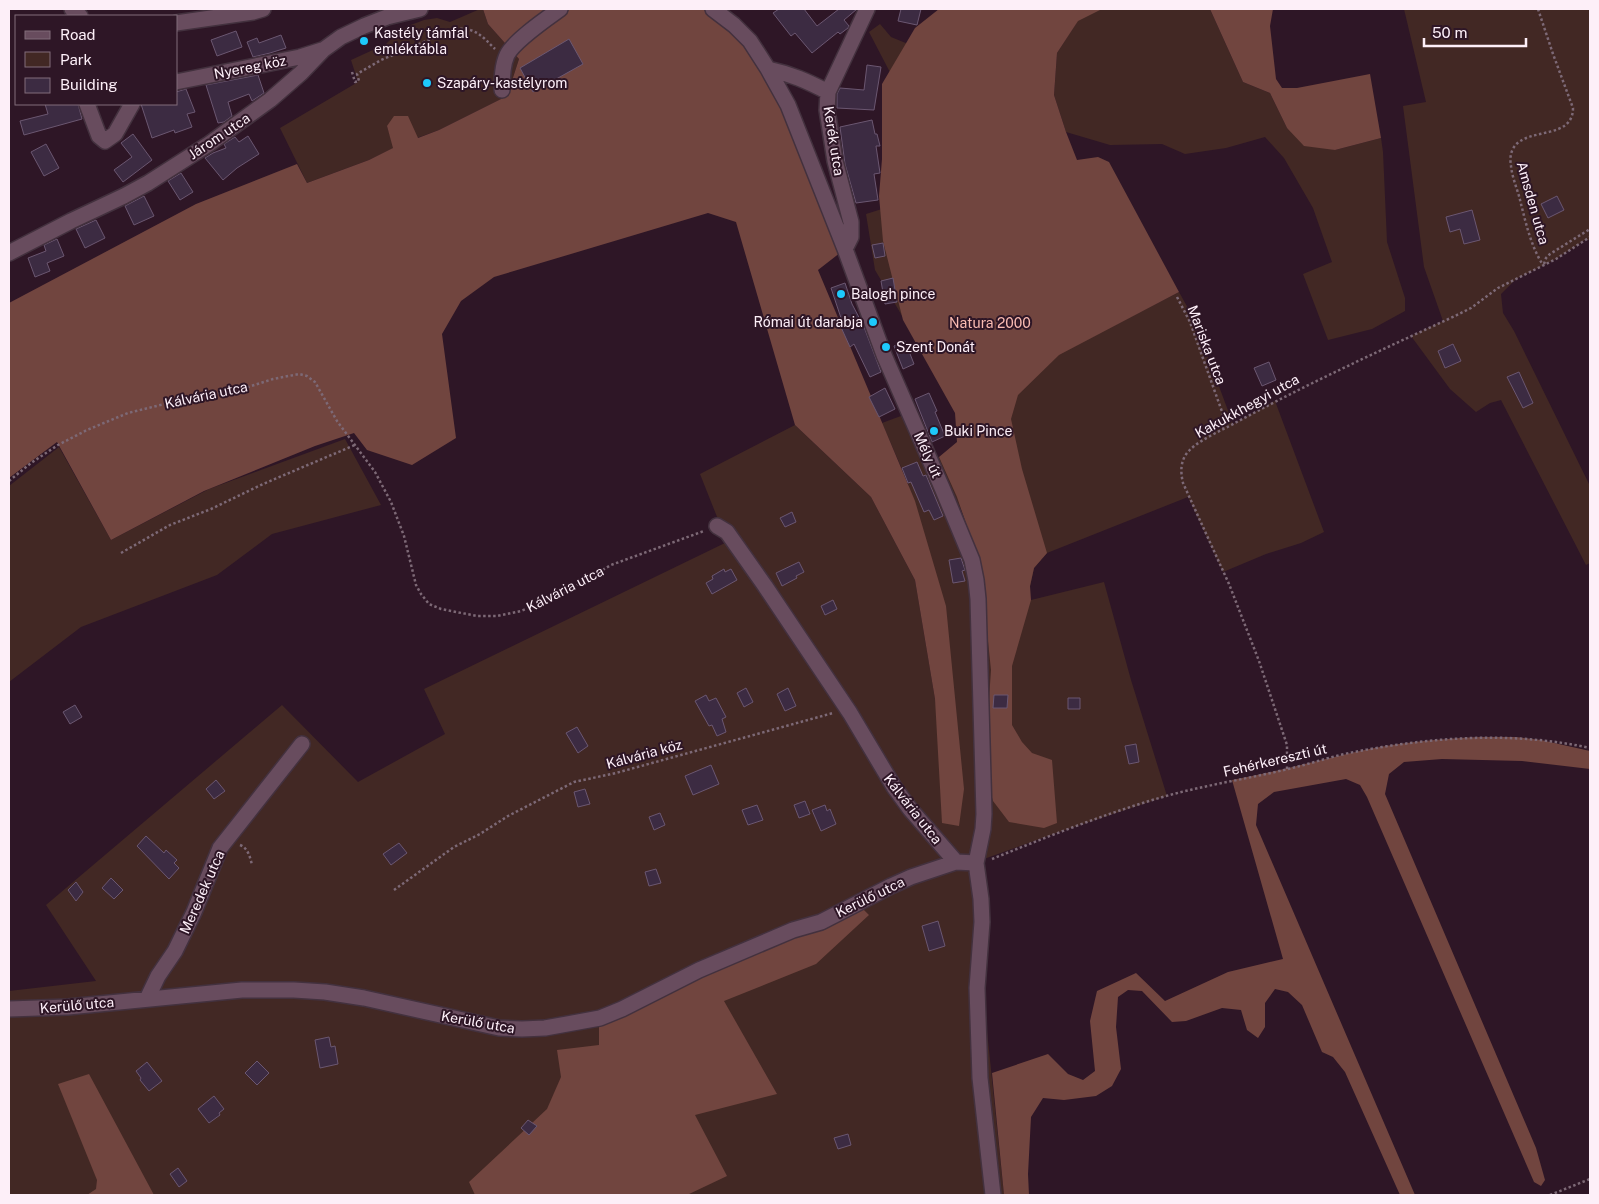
<svg xmlns="http://www.w3.org/2000/svg" width="1599" height="1204" font-family="'Public Sans',sans-serif">
<style>
.green{fill:#422824;fill-rule:evenodd}
.forest{fill:#71453f}
.building{fill:#3c2b42;stroke:#6b5771}
.lines{fill:none;stroke-linecap:round;stroke-linejoin:round}
.minor-casing{stroke:#43313e;stroke-width:18}
.path{stroke:#7d6976;stroke-width:2.5;stroke-dasharray:2.5 2.5;stroke-linecap:butt}
.minor{stroke:#684c5e;stroke-width:15}
.poi-dot{fill:#1dc9fc;stroke:#2e1626;stroke-width:2}
.labels{text-anchor:middle;stroke-width:4;stroke-linejoin:round;paint-order:stroke}
.poi-label{font-size:14px;fill:#fdeff8;stroke:#2e1626;text-anchor:start}
.street-label{font-size:14px;fill:#fdeff8;stroke:#2e1626}
.park-label{font-size:14px;fill:#fabbb2;stroke:#2e1626}
</style>
<rect width="100%" height="100%" fill="#2e1626"/>
<!-- green -->
<path class="green" d="M480,9H483L488,24L519,59L507,96L439,130L417,138L387,126L394,148L369,160L307,183L280,128L358,82L351,60L386,44L397,33L408,26L424,20L437,18L450,22Z
M949,9H1210L1243,82L1270,93L1287,128L1335,150L1381,138L1383,152L1387,242L1405,298V311L1372,329L1328,340L1303,274L1332,262L1313,208L1284,158L1265,137L1226,148L1185,154L1162,144L1110,145L1066,132L1054,95L1057,53L1077,22L1009,75L1059,354L1179,292L1194,319L1233,424L1275,401L1324,532L1301,543L1266,554L1223,572L1188,497L1047,553L1034,568L1027,601L1104,582L1131,680L1167,796L1059,832L984,859L988,920L984,1002L1004,1195H9V991L96,981L46,905L282,705L358,782L445,734L424,689L727,542L700,474L795,425L871,497L915,580L935,699L959,826L908,483L882,423L909,413L931,461L939,457L941,461L961,444L960,414L875,270L866,214L885,208L894,80L869,32L880,24L891,37L913,46ZM959,505L986,564L980,565Z
M1404,9H1590V240H1585L1556,259L1516,279L1501,294L1503,313L1514,331L1590,486V563L1586,565L1501,400L1490,403L1476,412L1450,389L1411,336L1443,321L1424,267L1403,106L1426,102Z
M345,439L381,505L272,534L217,575L81,627L9,682V486L59,447L111,540L209,489Z"/>
<!-- forest -->
<path class="forest" d="M483,9H713L768,69L845,249L818,270L915,501L946,606L964,789L959,826L942,823L935,699L915,580L871,497L795,425L736,222L708,213L494,277L461,301L442,334L456,438L412,465L367,450L354,433L315,446L204,491L111,540L57,442L9,478V303L196,204L297,164L307,183L369,160L393,148L387,126L394,116H408L418,138L439,130L507,96L519,59L488,24Z
M939,9H1102L1078,21L1057,53L1054,95L1066,132L1077,160L1098,157L1109,162L1179,292L1059,355L1018,395L1011,419L1022,469L1047,553L1034,568L1030,586L1031,600L1012,666V725L1022,742L1032,753L1052,760L1057,823L1044,828L1009,822L993,801L986,778L985,758L991,670L980,565L957,497L939,457L957,442L955,413L903,320L883,241L879,196L882,159V84L915,28Z
M1210,9H1273L1270,26L1276,79L1282,88H1297L1370,74L1381,138L1335,150L1304,146L1287,128L1270,93L1243,82Z
M1480,737H1516L1541,740L1590,751V769L1522,761L1442,759L1404,762L1389,774L1385,794L1536,1148L1545,1180L1541,1186L1534,1182L1367,797L1360,785L1346,779L1274,792L1258,804L1256,825L1415,1195H1400L1345,1072L1333,1057L1322,1052L1302,1005L1288,992L1275,989L1265,1003V1027L1258,1038L1247,1030L1241,1010L1222,1008L1186,1021L1172,1022L1142,991L1128,990L1118,997L1116,1027L1121,1069L1112,1086L1096,1096L1064,1100L1043,1098L1031,1117L1028,1174L1029,1195H1004L992,1073L1048,1054L1068,1074L1083,1080L1095,1071L1090,1021L1097,991L1136,973L1165,1001L1228,972L1283,959L1232,780C1272,773 1311,762 1351,753C1393,743 1437,739 1480,737Z
M859,905L869,915L816,964L724,1001L777,1094L695,1115L727,1176L687,1195H475L469,1182L547,1109L561,1077L557,1050L599,1045V1024L715,968Z
M89,1074L154,1195H87L96,1189L97,1180L58,1084Z"/>
<!-- building -->
<path class="building" d="M779,9H804L817,26L839,9H857L844,20L849,26L848,28L840,34L838,32L812,53L795,33L791,36L773,13Z
M901,9H921L917,25L898,21Z
M236,31L242,47L217,56L211,40Z
M281,35L286,48L270,53L253,57L247,42L257,38L259,43Z
M569,39L583,64L533,92L520,68Z
M867,65L881,67L874,110L837,108V94L840,88L864,90Z
M258,75L264,93L252,101L249,94L228,102L232,116L224,122L218,123L206,85Z
M186,89L195,112L187,114L192,127L175,133L174,130L152,138L141,104H176V92Z
M45,104H78L82,119L24,135L20,121L48,114Z
M872,120L875,134H877L880,146H876L880,173L874,174L878,200L856,203L845,164L840,127Z
M133,134L152,160L123,182L114,170L132,157L121,143Z
M248,136L259,154L237,168L223,180L205,158L213,153L226,148L224,144L235,137L239,142Z
M46,144L59,168L44,176L31,152Z
M181,173L193,192L180,200L168,181Z
M144,196L154,216L134,225L125,206Z
M1557,196L1564,210L1548,218L1541,204Z
M1472,210L1480,240L1464,244L1460,229L1450,232L1446,217Z
M96,220L105,238L85,248L76,229Z
M57,239L64,256L47,263L50,271L35,277L28,258L46,251L44,245Z
M883,243L885,256L875,258L872,245Z
M893,278L897,302L885,304L881,281Z
M845,283L852,304L864,327L881,372L870,377L854,344L850,347L840,325L843,324L831,288Z
M905,341L914,364L903,369L894,346Z
M1453,344L1461,361L1445,368L1438,351Z
M1269,362L1276,380L1262,386L1254,368Z
M1519,372L1533,403L1523,408L1507,377Z
M885,388L895,409L879,417L869,397Z
M929,393L937,411L935,412L945,436L932,442L915,399Z
M917,462L923,476L926,475L943,516L934,520L929,510L924,512L911,482L908,483L902,468Z
M792,512L796,522L785,527L780,518Z
M961,558L965,570L962,571L965,581L953,583L949,560Z
M799,562L804,572L796,576L797,578L782,586L776,573Z
M724,569L725,572L731,569L737,580L712,594L706,583L713,579L712,576Z
M833,600L837,609L825,615L821,606Z
M746,688L753,702L744,707L737,693Z
M788,688L796,706L785,711L777,694Z
M706,695L709,701L716,698L726,717L722,719L726,732L717,736L712,725L709,726L695,701Z
M994,695H1008L1007,708H993Z
M1068,698H1080V709H1068Z
M75,705L82,717L70,724L63,712Z
M577,727L588,746L578,753L566,733Z
M1136,744L1139,762L1129,764L1125,746Z
M711,765L719,784L693,795L685,776Z
M216,780L225,791L214,799L206,789Z
M585,789L590,804L578,807L574,792Z
M805,801L810,814L799,818L794,805Z
M757,805L763,820L748,825L742,810Z
M825,805L827,811L830,809L836,824L821,831L812,810Z
M660,813L665,825L654,830L649,817Z
M146,836L164,853L166,850L177,860L174,863L179,868L169,879L137,846Z
M399,843L407,853L391,865L383,854Z
M656,869L661,883L649,886L645,872Z
M111,878L123,890L114,899L102,888Z
M76,882L83,892L76,901L68,890Z
M938,921L945,946L929,951L922,926Z
M329,1037L331,1047L335,1046L338,1064L320,1068L315,1040Z
M257,1061L269,1073L257,1085L245,1073Z
M147,1062L162,1081L149,1091L140,1080L141,1078L136,1071Z
M214,1096L224,1109L219,1113L220,1115L209,1123L198,1109Z
M528,1120L537,1126L529,1135L521,1128Z
M848,1134L851,1145L838,1149L834,1138Z
M178,1168L187,1181L179,1187L170,1174Z"/>
<g class="lines">
<defs>
<path id="minor" d="M72,9L80,16
M713,9L734,25L750,41L768,69L788,105L845,249L884,355L943,490L972,560L976,580L978,599L984,814L983,829L976,863L981,899L982,922L977,988L980,1078L993,1195
M176,23L253,12L263,9
M768,69C791,74 807,81 828,92
M176,82L300,57L322,50
M502,90C502,79 502,66 507,55C514,41 546,19 560,9
M87,104L99,136L105,141L115,134L132,104
M845,249L851,237V222L835,161L827,110L828,92L867,9
M9,253L71,221L124,196L148,183L209,144L270,100L301,73L323,50L341,37L364,26L387,17L420,9
M717,526L727,532L765,586L850,713L894,787L910,809L956,862
M147,999L158,976L175,951L194,912L220,848L302,744
M9,1009L68,1007L242,990H294L325,992L364,998L499,1028L522,1029L545,1028L600,1018L622,1009L699,970L793,930L821,922L891,886L911,877L956,862L976,863"/>
</defs>
<!-- minor casing -->
<use href="#minor" class="minor-casing"/>
<!-- path -->
<path class="path" d="M1538,9L1553,54L1573,108C1573,140 1528,127 1514,147C1510,153 1510,160 1511,166C1512,176 1516,186 1519,196C1525,219 1530,245 1543,265
M352,72L355,82L359,81L357,74L381,60L455,29C475,27 482,36 495,49
M1544,264L1546,258L1550,254L1590,229
M1177,297L1190,322L1225,420L1223,429
M9,481L31,463L58,445L87,430L128,413L197,396L239,390L273,379L299,374L307,376L315,382L337,421L375,472L391,502L404,536L416,585L421,594L429,604L441,609L477,616H497L521,611L562,594L611,565L704,531
M121,553L170,525L211,509L263,484L355,445
M1287,769V745L1259,661L1229,584L1183,483C1181,474 1180,465 1185,456C1193,442 1221,431 1235,423C1307,384 1381,350 1455,316L1471,308L1498,288L1556,259L1590,237
M240,845C248,848 250,857 252,865
M992,859C1049,836 1107,813 1166,796C1206,785 1247,779 1288,769C1310,764 1332,756 1354,752C1432,737 1512,731 1590,748
M394,890L454,847L480,834L508,816L574,782L616,773L833,713
M1550,1195L1590,1179"/>
<!-- minor -->
<use href="#minor" class="minor"/>
</g>
<!-- markers -->
<g class="poi-dot">
<circle cx="364" cy="41" r="5"/>
<circle cx="427" cy="83" r="5"/>
<circle cx="841" cy="294" r="5"/>
<circle cx="873" cy="322" r="5"/>
<circle cx="886" cy="347" r="5"/>
<circle cx="934" cy="431" r="5"/>
</g>
<g class="labels">
<!-- poi labels -->
<g class="poi-label">
<text x="374" y="38">Kastély támfal<tspan x="374" dy="16">emléktábla</tspan></text>
<text x="437" y="88">Szapáry-kastélyrom</text>
<text x="851" y="299">Balogh pince</text>
<text x="863" y="327" text-anchor="end">Római út darabja</text>
<text x="896" y="352">Szent Donát</text>
<text x="944" y="436">Buki Pince</text>
</g>
<!-- street labels -->
<g class="street-label">
<text transform="translate(250 67) rotate(-11)" y="5">Nyereg köz</text>
<text transform="translate(219 136) rotate(-34)" y="5">Járom utca</text>
<text transform="translate(834 141) rotate(81)" y="5">Kerék utca</text>
<text transform="translate(1533 203) rotate(74)" y="5">Amsden utca</text>
<text transform="translate(1207 345) rotate(69)" y="5">Mariska utca</text>
<text transform="translate(206 395) rotate(-12)" y="5">Kálvária utca</text>
<text transform="translate(1247 406) rotate(-29)" y="5">Kakukkhegyi utca</text>
<text transform="translate(928 455) rotate(66)" y="5">Mély út</text>
<text transform="translate(565 589) rotate(-27)" y="5">Kálvária utca</text>
<text transform="translate(644 754) rotate(-15)" y="5">Kálvária köz</text>
<text transform="translate(1275 760) rotate(-13)" y="5">Fehérkereszti út</text>
<text transform="translate(913 809) rotate(52)" y="5">Kálvária utca</text>
<text transform="translate(202 892) rotate(-66)" y="5">Meredek utca</text>
<text transform="translate(870 897) rotate(-26)" y="5">Kerülő utca</text>
<text transform="translate(77 1005) rotate(-5)" y="5">Kerülő utca</text>
<text transform="translate(478 1022) rotate(10)" y="5">Kerülő utca</text>
</g>
<!-- park labels -->
<g class="park-label">
<text x="990" y="328">Natura 2000</text>
</g>
</g>
<!-- border -->
<rect width="1599" height="1204" fill="none" stroke="#fdeff8" stroke-width="20"/>
<!-- legend -->
<rect x="15" y="15" width="162" height="90" fill="#2e1626" stroke="#816d7a"/>
<rect x="25" y="31" width="25" height="8" fill="#684c5e" stroke="#816d7a"/>
<text x="60" y="40" font-size="15" fill="#fdeff8">Road</text>
<rect x="25" y="52" width="25" height="15" fill="#422824" stroke="#816d7a"/>
<text x="60" y="65" font-size="15" fill="#fdeff8">Park</text>
<rect x="25" y="78" width="25" height="15" fill="#3c2b42" stroke="#816d7a"/>
<text x="60" y="90" font-size="15" fill="#fdeff8">Building</text>
<!-- scale -->
<path d="M1424 38v8h102v-8" fill="none" stroke="#fdeff8" stroke-width="2.5"/>
<text x="1432" y="38" font-size="15" fill="#fdeff8" stroke="#2e1626" stroke-width="4" paint-order="stroke">50 m</text>
</svg>
